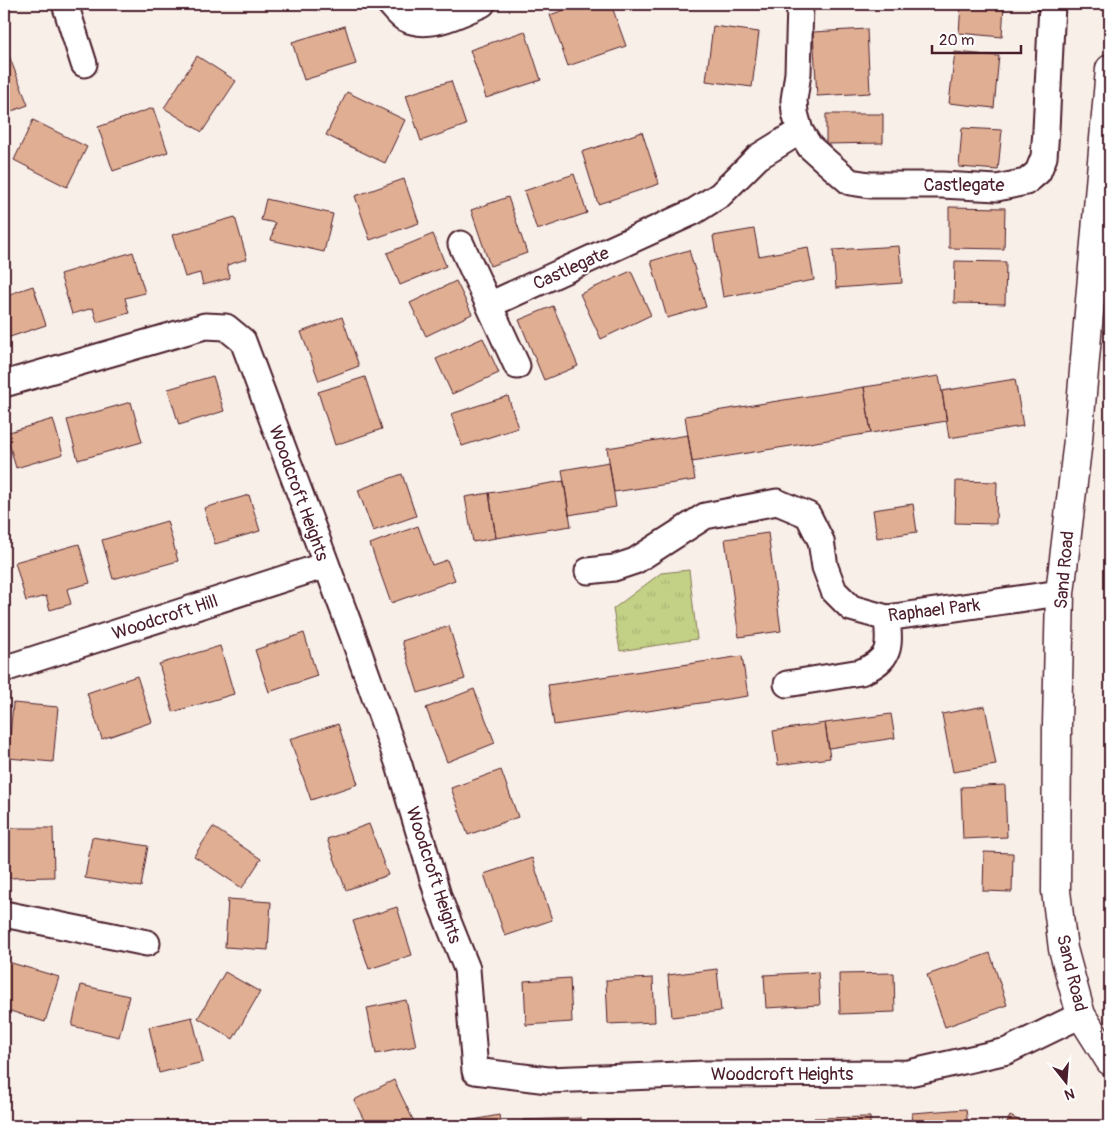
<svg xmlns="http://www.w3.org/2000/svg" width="1114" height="1130" font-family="Pangolin,sans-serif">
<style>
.park{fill:url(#park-tufts);stroke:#867858}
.building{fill:#e0ae92;stroke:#4a1f2b}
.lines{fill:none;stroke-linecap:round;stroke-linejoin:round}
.minor-casing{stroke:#4a1f2b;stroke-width:29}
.tertiary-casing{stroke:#4a1f2b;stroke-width:31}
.minor{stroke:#fff;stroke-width:25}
.tertiary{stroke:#fff;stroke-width:28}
.labels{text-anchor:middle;stroke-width:4;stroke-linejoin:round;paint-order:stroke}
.street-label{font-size:18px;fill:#4a1f2b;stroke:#fff}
</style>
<defs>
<pattern id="park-tufts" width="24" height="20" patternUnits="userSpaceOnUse" patternTransform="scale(1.25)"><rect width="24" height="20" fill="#c2d185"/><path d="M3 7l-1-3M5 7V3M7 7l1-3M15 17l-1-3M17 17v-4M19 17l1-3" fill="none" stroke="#a8b373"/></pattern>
</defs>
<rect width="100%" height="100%" fill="#f9efe9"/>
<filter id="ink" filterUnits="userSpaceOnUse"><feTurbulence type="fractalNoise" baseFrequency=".02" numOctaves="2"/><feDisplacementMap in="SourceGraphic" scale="10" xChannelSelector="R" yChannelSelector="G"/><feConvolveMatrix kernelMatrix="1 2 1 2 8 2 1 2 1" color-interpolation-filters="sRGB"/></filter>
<g filter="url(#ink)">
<!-- park -->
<path class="park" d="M689,570L697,639L620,651L613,609L661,573Z"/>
<!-- building -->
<path class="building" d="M146,4H167L148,10Z
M581,4H611L626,46L568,66L550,15Z
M818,4H866V8L818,6Z
M961,4H1004L1002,37L959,33Z
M345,26L356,64L304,80L292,42Z
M713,26L759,32L752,87L706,81Z
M867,29L870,93L817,96L813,32Z
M525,31L541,80L486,98L470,50Z
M6,48L28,105L4,114V49Z
M955,52L999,56L994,108L949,103Z
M197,56L236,81L202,132L164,108Z
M451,81L466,125L421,141L406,95Z
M347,92L405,120L385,163L326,135Z
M153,108L168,152L113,171L98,127Z
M826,114H883V143L826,144Z
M33,120L87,147L67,187L14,160Z
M962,128L1002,130L998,170L959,167Z
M642,132L659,184L598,204L582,152Z
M574,174L587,213L537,230L524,191Z
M404,179L419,223L370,240L355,196Z
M508,197L527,253L490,266L471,210Z
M266,199L333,214L324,252L271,240L275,223L261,220Z
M949,207L1005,208L1004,249L949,248Z
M235,217L247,259L227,265L230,278L203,285L200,273L185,277L172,235Z
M754,229L759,256L808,247L814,280L723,297L713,236Z
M433,234L446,266L400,285L387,253Z
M899,246L902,283L836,288L833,250Z
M689,250L706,307L667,318L651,261Z
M133,252L145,293L125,298L129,313L97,322L93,308L72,314L60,274Z
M955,261L1006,262L1005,304L954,303Z
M631,271L651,315L601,339L580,294Z
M456,281L472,314L426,336L410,303Z
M33,286L46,325L4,339V296Z
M553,306L578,366L544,380L519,320Z
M342,317L359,366L319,381L301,332Z
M483,338L499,373L452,394L436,359Z
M213,376L224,411L179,425L168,389Z
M939,376L947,421L871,433L864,387Z
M365,377L382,429L335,445L318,392Z
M1015,379L1023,426L949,438L942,391Z
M864,387L871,433L692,462L685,416Z
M508,396L518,428L462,446L451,414Z
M131,402L142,442L78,460L67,420Z
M53,419L63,454L16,468L6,433Z
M688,435L695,480L614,492L607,448Z
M609,462L616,507L569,515L562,470Z
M402,474L416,516L373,531L358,490Z
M564,481L571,526L496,538L489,493Z
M956,481L997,482L996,524L955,523Z
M489,493L496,538L473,542L465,497Z
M249,495L260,531L215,544L204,508Z
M913,504L917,532L877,538L873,510Z
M167,521L178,561L113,579L102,540Z
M418,526L432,565L447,560L455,580L391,603L370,544Z
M768,533L781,631L739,637L725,539Z
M79,544L90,583L67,589L71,604L50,610L46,596L26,601L15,562Z
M449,626L465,679L418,693L402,641Z
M304,633L317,676L269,692L255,650Z
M220,646L234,694L173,712L159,664Z
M742,656L748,696L554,725L548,685Z
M137,676L152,722L102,739L87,693Z
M474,689L495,743L447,762L426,708Z
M13,703L58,707L53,762L8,758Z
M985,706L996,765L953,772L942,714Z
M891,714L895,738L829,748L825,723Z
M825,723L830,758L778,765L773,731Z
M338,724L358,784L311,800L290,739Z
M501,770L518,817L468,835L451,788Z
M1005,785L1007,837L963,839L961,787Z
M369,824L388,875L346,890L327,839Z
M213,827L261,859L242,888L194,856Z
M7,828H53L54,877L8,878Z
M92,837L148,846L141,887L85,878Z
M984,852L1013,853L1012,892L983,891Z
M532,858L552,920L505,936L484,874Z
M228,899L271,902L268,950L225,947Z
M397,907L412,955L369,969L353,921Z
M990,953L1007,1005L945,1027L927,975Z
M5,961L59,977L45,1022L4,1009Z
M717,969L721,1011L672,1017L668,975Z
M225,972L260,992L233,1039L198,1018Z
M818,972L820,1005L766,1008L764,975Z
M894,973L895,1012L840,1014L839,974Z
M570,978L572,1022L526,1025L524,981Z
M653,978L655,1022L608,1024L606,980Z
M81,985L129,996L119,1037L72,1026Z
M406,1000L416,1046L376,1054L367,1008Z
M192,1017L203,1062L159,1073L149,1027Z
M394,1080L416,1126H367L354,1100Z
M966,1109L968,1126H913L912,1113Z
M499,1115L501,1126H447V1125Z
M1010,1116L1030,1126H1005Z
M870,1117V1126H815L814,1118Z
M581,1118V1126H524L523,1120Z
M655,1120L656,1126H604V1121Z
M777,1121V1126H713V1125Z"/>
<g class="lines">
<defs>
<path id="minor" d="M65,4L84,64
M390,4C394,8 399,15 404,18C429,31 459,14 482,4
M800,4L798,73L794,100L795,113L800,131L810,147L828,163L850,182L870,185H942L997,188L1026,182L1038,172L1044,157L1046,130L1052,4
M461,244L517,366
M489,305L693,212L720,195L758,157L800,131
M4,384L205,326L226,327L243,341L352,633L399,765L439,899L467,969L475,1071L548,1080L706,1074L909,1073L1007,1051L1081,1015
M588,571L614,568L635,561L705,516L777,502L808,515L821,541L825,567L834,591L851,608L887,618L1060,593
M4,669L326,565
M787,684L861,672C891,659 890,648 887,618
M4,914L147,943"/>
<path id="tertiary" d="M1110,69L1078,440L1060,593L1057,725L1056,891L1063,949L1081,1015L1110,1061"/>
</defs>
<!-- minor casing -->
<use href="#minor" class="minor-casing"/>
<!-- tertiary casing -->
<use href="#tertiary" class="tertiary-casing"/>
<!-- minor -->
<use href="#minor" class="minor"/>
<!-- tertiary -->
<use href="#tertiary" class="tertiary"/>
</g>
</g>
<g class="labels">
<!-- street labels -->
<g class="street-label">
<text x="964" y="191">Castlegate</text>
<text transform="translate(571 268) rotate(-24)" y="6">Castlegate</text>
<text transform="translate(299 493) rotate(70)" y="6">Woodcroft Heights</text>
<text transform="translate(1064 570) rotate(-85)" y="6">Sand Road</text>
<text transform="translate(934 610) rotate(-7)" y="6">Raphael Park</text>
<text transform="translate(165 617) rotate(-18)" y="6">Woodcroft Hill</text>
<text transform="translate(434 875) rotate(72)" y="6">Woodcroft Heights</text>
<text transform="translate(1072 973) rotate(76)" y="6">Sand Road</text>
<text x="782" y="1080">Woodcroft Heights</text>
</g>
</g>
<!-- margin -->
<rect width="1114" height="1130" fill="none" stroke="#fff" stroke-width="20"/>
<rect x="10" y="10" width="1094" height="1110" fill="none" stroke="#4a1f2b" stroke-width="2" filter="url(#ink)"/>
<!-- north arrow -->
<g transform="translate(1066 1082) rotate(163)" stroke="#ffffff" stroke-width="4" paint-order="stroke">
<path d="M0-4L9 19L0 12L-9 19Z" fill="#4a1f2b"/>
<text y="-8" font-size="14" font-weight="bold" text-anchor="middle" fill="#4a1f2b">N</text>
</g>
<!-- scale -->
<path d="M932 45v8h89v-8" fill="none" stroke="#4a1f2b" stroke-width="2.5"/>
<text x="939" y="45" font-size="15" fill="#4a1f2b" stroke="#ffffff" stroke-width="4" paint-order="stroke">20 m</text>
</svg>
